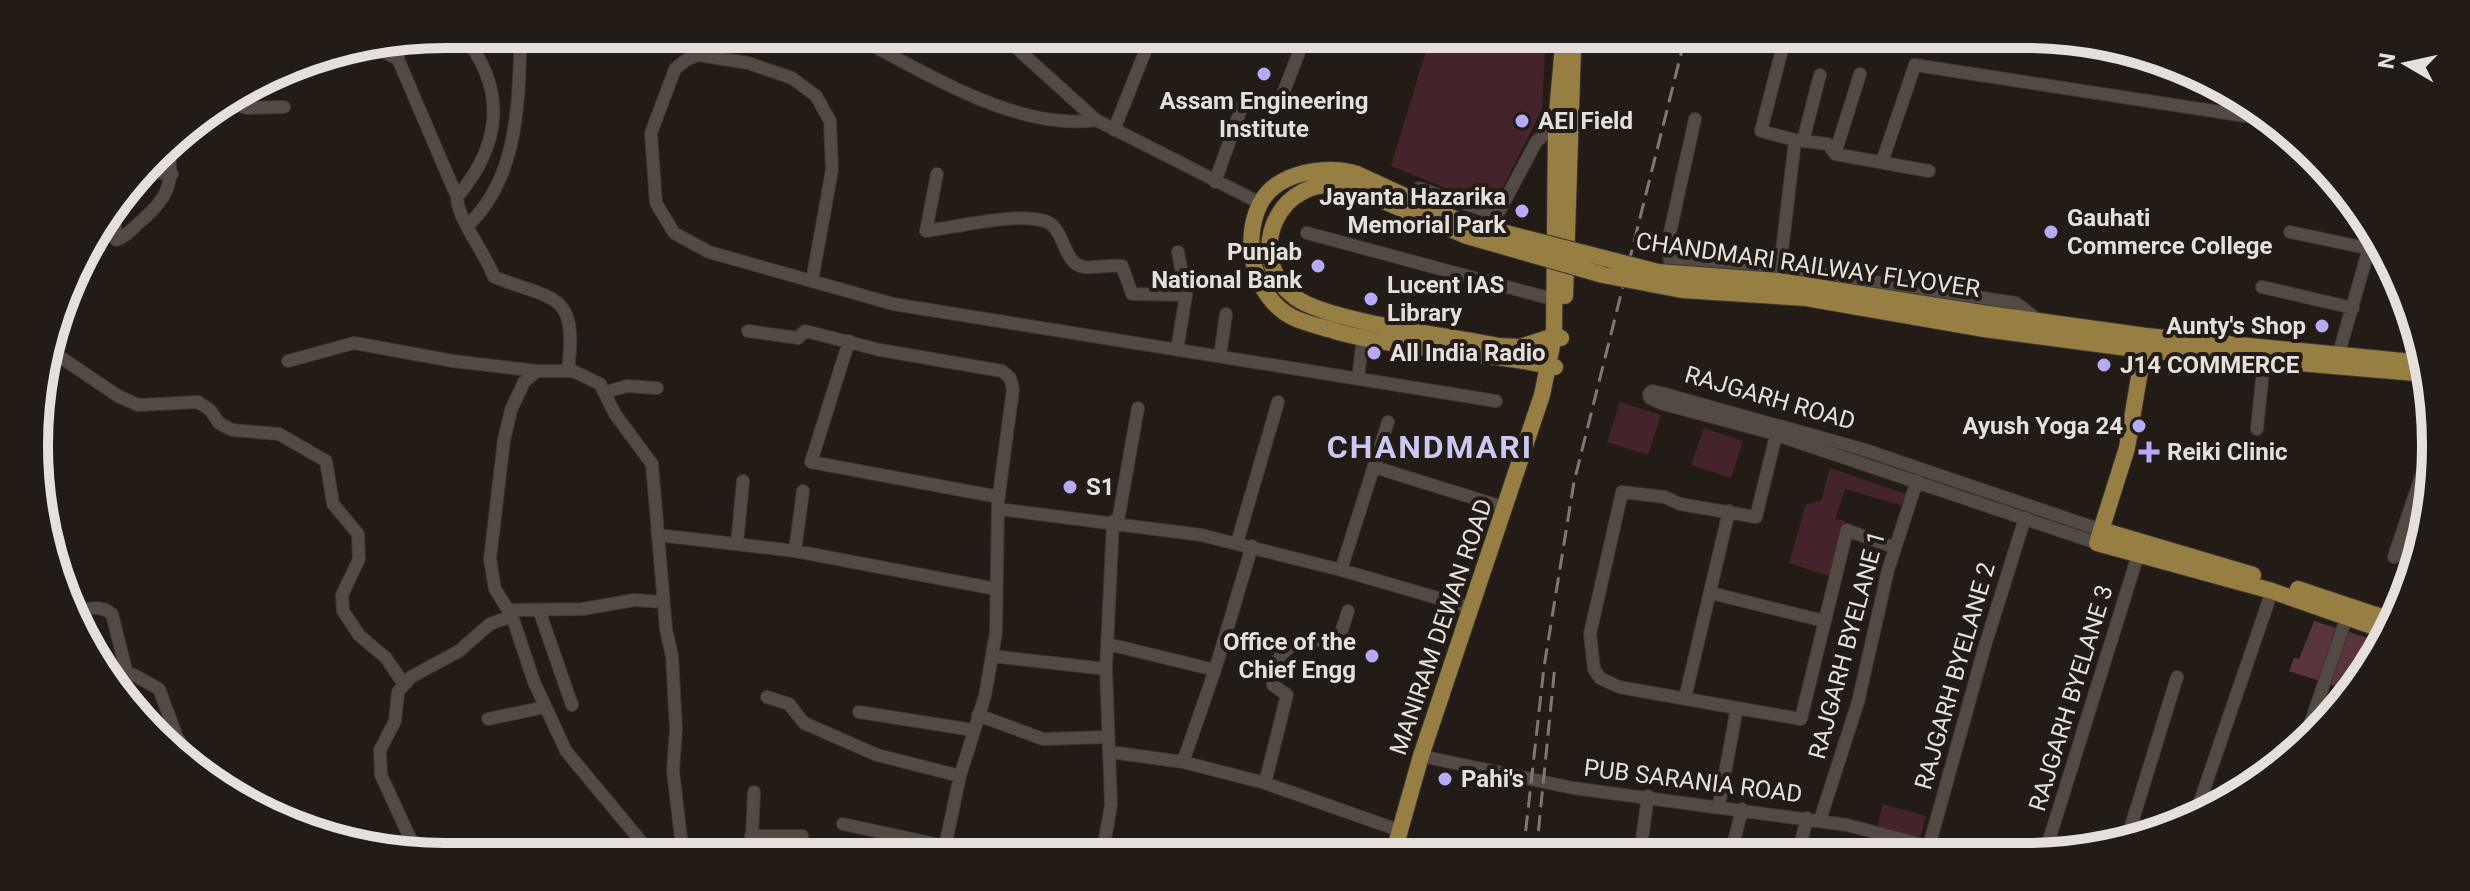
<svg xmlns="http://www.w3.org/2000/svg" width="2470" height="891" font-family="Roboto,sans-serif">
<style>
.green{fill:#44242a}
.forest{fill:#59353b}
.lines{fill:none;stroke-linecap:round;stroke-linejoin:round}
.minor-casing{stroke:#3c3633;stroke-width:14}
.major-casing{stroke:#3c3633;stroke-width:18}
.minor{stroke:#534a43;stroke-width:12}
.major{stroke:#977e42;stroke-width:16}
.rail{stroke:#7e7772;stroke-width:3;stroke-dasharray:16 8;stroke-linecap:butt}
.major-bridge-casing{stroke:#3c3633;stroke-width:18;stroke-linecap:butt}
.major-bridge{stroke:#977e42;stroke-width:16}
.poi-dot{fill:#b4acf9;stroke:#231b15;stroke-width:3}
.labels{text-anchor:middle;stroke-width:8;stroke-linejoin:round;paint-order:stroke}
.poi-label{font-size:24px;font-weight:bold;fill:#e6e0dc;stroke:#231b15;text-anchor:start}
.street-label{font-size:24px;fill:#e6e0dc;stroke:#231b15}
.district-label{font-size:32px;font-weight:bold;letter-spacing:2px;fill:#cbc8f4;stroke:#231b15}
.rim{fill:none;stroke:#e6e0dc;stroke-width:10}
</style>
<rect width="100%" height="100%" fill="#231b15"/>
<!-- green -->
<path class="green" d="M1431,34H1546L1542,110L1493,207L1391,166Z
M1620,402L1661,415L1648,455L1607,442Z
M1704,428L1743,441L1731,478L1691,465Z
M1830,468L1912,496L1910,508L1845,489L1835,519L1845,521L1829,576L1789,563L1806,504L1821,501Z
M1883,804L1926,816L1920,838L1877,827Z"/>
<!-- forest -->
<path class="forest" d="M2314,621L2368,638L2348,690L2289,671L2294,658L2299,659Z"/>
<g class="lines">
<defs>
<path id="minor" d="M850,34C921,69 1015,132 1096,120
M1001,34L1096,120L1260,203
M1786,34L1761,131L1795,140
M398,59L399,43
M275,74L298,72L380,50L398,59L457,197C457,219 485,252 494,277C555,301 578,291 568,370
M1284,91L1306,34
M229,102L247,108L284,107
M1695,119L1667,246L1670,260L1727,268H1780L2016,303L2038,320
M1114,130L1152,34
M1803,141L1820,75
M1835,154L1860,74
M1882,162L1915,65L2252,117
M147,171L172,174
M937,174L926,231C957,227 1017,212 1045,221C1066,228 1062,264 1084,267C1095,268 1109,265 1122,266L1132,294L1186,295L1177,350
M1215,182L1243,103
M1419,188L1495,214L1500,210L1536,142L1556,124H1562
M457,197C502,144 507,88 462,34
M114,214L116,240C127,236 132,229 141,221C171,195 173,183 168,144
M467,226C520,177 518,100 521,34
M2290,232L2371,249
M1307,233L1556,300
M1178,252L1186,295
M1780,268L1795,140L1828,144L1835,154L1929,171
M812,281L832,170L830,121L816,96L792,78L748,63L698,55L686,60L675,69L651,133L656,203L674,233L709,252L893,304L1496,401
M2262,287L2353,308
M748,331L798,338L805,331L880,350L1002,371L1010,378L1013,389L998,502L996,632L985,696L960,776L943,856
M849,341L811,462L999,497
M50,350L118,396L138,405L198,402L210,410L219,423L232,430L279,434L326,461L333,504L358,534L359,559L342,595L343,611L359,635L386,658L403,683
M1220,356L1226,314
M288,361L354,343L453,361L537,371H573L600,384L615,414L652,464L666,629L672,656L676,729L673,771L683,856
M2336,363L2374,231
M537,371L524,382L511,410L504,440L490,559L495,589L512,616L534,682L566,751L654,857
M1358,379L1364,330
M606,392L627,386L657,388
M2257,429L2264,360
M1374,467L1506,508
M998,509L1201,535L1341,570L1472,608
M1118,521L1138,408
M658,535L795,551L996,589
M1237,543L1278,402
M2097,543L1768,432L1660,403L1650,398L1649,394L1652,391L1661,393L1862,449L2101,530
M737,544L743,481
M795,551L803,491
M2394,557L2428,456
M1341,570L1388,422
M1711,593L1824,621
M509,610L583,609L634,600L663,602
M539,610L572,705
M75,612C89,608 100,605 112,614L127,674
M1108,644L1215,670L1183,762L1265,783L1401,831
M992,656L1106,669
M1215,670L1252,546
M106,677L114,671L134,675L159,689L177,737L193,764
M767,697L789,704L804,723L877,755L960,776
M1685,698L1729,511
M1737,708L1801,719L1847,530L1895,548
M859,712L973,730
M978,715L1043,739L1109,737
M488,719L545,707
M2302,748L2347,616
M1110,752L1183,762
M1421,756L1573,788L1847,825L1958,854
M1265,783L1287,695L1273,685C1271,649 1299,636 1332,641L1342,630L1348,611
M1719,805L1737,708L1619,687L1600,678L1594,669L1590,634L1622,492L1665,497L1680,504L1756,517L1776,435
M2194,819L2272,591
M1820,820L1858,702L1888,570L1917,481
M843,824L945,846
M751,836H802
M2127,839L2177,677
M1929,846L1984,649L2025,518
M2045,853L2138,555
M1640,854L1648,796
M1731,854L1742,809
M1798,854L1807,818
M428,855L410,838L381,775L380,750L395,721L398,692L411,677L459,651L490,624L512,616
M1233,855L1235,846
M751,856L754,792
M1102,856L1111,805L1106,669L1113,521"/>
<path id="major" d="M1357,174C1327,164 1276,172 1260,204C1241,242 1254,297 1292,317C1306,324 1323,327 1338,332C1409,351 1484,351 1555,367
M1350,187C1276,170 1242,259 1296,298C1330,322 1451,336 1498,346L1520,347L1554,336L1561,338
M1565,296L1573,48
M1988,314L2146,336L2423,363
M1984,329L2143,350L2427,374
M2146,336L2127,448L2097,543L2272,591L2389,632
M2101,530L2253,575
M2298,589L2394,621
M1393,855L1421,756L1542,395L1554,336L1556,124L1564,34"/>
</defs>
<!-- minor casing -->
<use href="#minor" class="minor-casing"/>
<!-- major casing -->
<use href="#major" class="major-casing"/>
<!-- minor -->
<use href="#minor" class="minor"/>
<!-- major -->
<use href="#major" class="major"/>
<!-- rail -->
<path class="rail" d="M1523,855L1544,667L1574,482L1686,34
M1536,855L1555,665"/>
<defs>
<path id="major-bridge" d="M1357,174L1459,221L1658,272L1778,281L1988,314
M1350,187L1467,236L1603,275L1682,290L1806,298L1984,329"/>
</defs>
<!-- major-bridge casing -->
<use href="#major-bridge" class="major-bridge-casing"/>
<!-- major-bridge -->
<use href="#major-bridge" class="major-bridge"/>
</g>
<!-- markers -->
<g class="poi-dot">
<circle cx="1264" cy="74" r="8"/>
<circle cx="1522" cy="121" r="8"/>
<circle cx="1522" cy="211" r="8"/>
<circle cx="2051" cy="232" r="8"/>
<circle cx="1318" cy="266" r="8"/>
<circle cx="1371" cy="299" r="8"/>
<circle cx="2322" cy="326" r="8"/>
<circle cx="1374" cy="353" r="8"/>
<circle cx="2104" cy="365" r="8"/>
<circle cx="2139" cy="426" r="8"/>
<path d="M2145 440h8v8h8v8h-8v8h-8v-8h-8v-8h8z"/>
<circle cx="1070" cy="487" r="8"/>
<circle cx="1372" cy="656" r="8"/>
<circle cx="1445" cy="779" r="8"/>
</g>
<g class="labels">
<!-- poi labels -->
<g class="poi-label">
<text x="1264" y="109" text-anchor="middle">Assam Engineering<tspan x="1264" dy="28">Institute</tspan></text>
<text x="1538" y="129">AEI Field</text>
<text x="1506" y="205" text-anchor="end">Jayanta Hazarika<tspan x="1506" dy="28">Memorial Park</tspan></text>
<text x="2067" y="226">Gauhati<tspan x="2067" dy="28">Commerce College</tspan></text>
<text x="1302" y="260" text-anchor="end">Punjab<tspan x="1302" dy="28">National Bank</tspan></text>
<text x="1387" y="293">Lucent IAS<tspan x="1387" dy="28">Library</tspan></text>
<text x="2306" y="334" text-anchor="end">Aunty's Shop</text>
<text x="1390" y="361">All India Radio</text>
<text x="2120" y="373">J14 COMMERCE</text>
<text x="2123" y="434" text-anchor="end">Ayush Yoga 24</text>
<text x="2167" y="460">Reiki Clinic</text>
<text x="1086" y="495">S1</text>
<text x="1356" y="650" text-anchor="end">Office of the<tspan x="1356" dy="28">Chief Engg</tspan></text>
<text x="1461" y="787">Pahi's</text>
</g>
<!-- street labels -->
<g class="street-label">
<text transform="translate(1808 265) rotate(8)" y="8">CHANDMARI RAILWAY FLYOVER</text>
<text transform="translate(1770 398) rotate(16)" y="8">RAJGARH ROAD</text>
<text transform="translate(1441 627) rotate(-71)" y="8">MANIRAM DEWAN ROAD</text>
<text transform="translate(1847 645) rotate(-75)" y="8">RAJGARH BYELANE 1</text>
<text transform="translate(1955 676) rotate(-74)" y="8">RAJGARH BYELANE 2</text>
<text transform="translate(2071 698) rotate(-73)" y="8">RAJGARH BYELANE 3</text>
<text transform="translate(1693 781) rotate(7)" y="8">PUB SARANIA ROAD</text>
</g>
<!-- district labels -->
<g class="district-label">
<text x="1430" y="458">CHANDMARI</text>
</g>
</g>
<!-- crop -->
<path d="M0 0H2470V891H0ZM445 48H2025A397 397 0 0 1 2422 445V446A397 397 0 0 1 2025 843H445A397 397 0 0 1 48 446V445A397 397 0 0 1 445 48Z" fill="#231b15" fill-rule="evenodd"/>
<path class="rim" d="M445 48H2025A397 397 0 0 1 2422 445V446A397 397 0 0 1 2025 843H445A397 397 0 0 1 48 446V445A397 397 0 0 1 445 48Z"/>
<!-- north arrow -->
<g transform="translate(2406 64) rotate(279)" stroke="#231b15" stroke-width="6" paint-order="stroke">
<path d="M0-6L14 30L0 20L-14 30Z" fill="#e6e0dc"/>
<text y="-12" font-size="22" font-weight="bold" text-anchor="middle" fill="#e6e0dc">N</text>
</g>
</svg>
